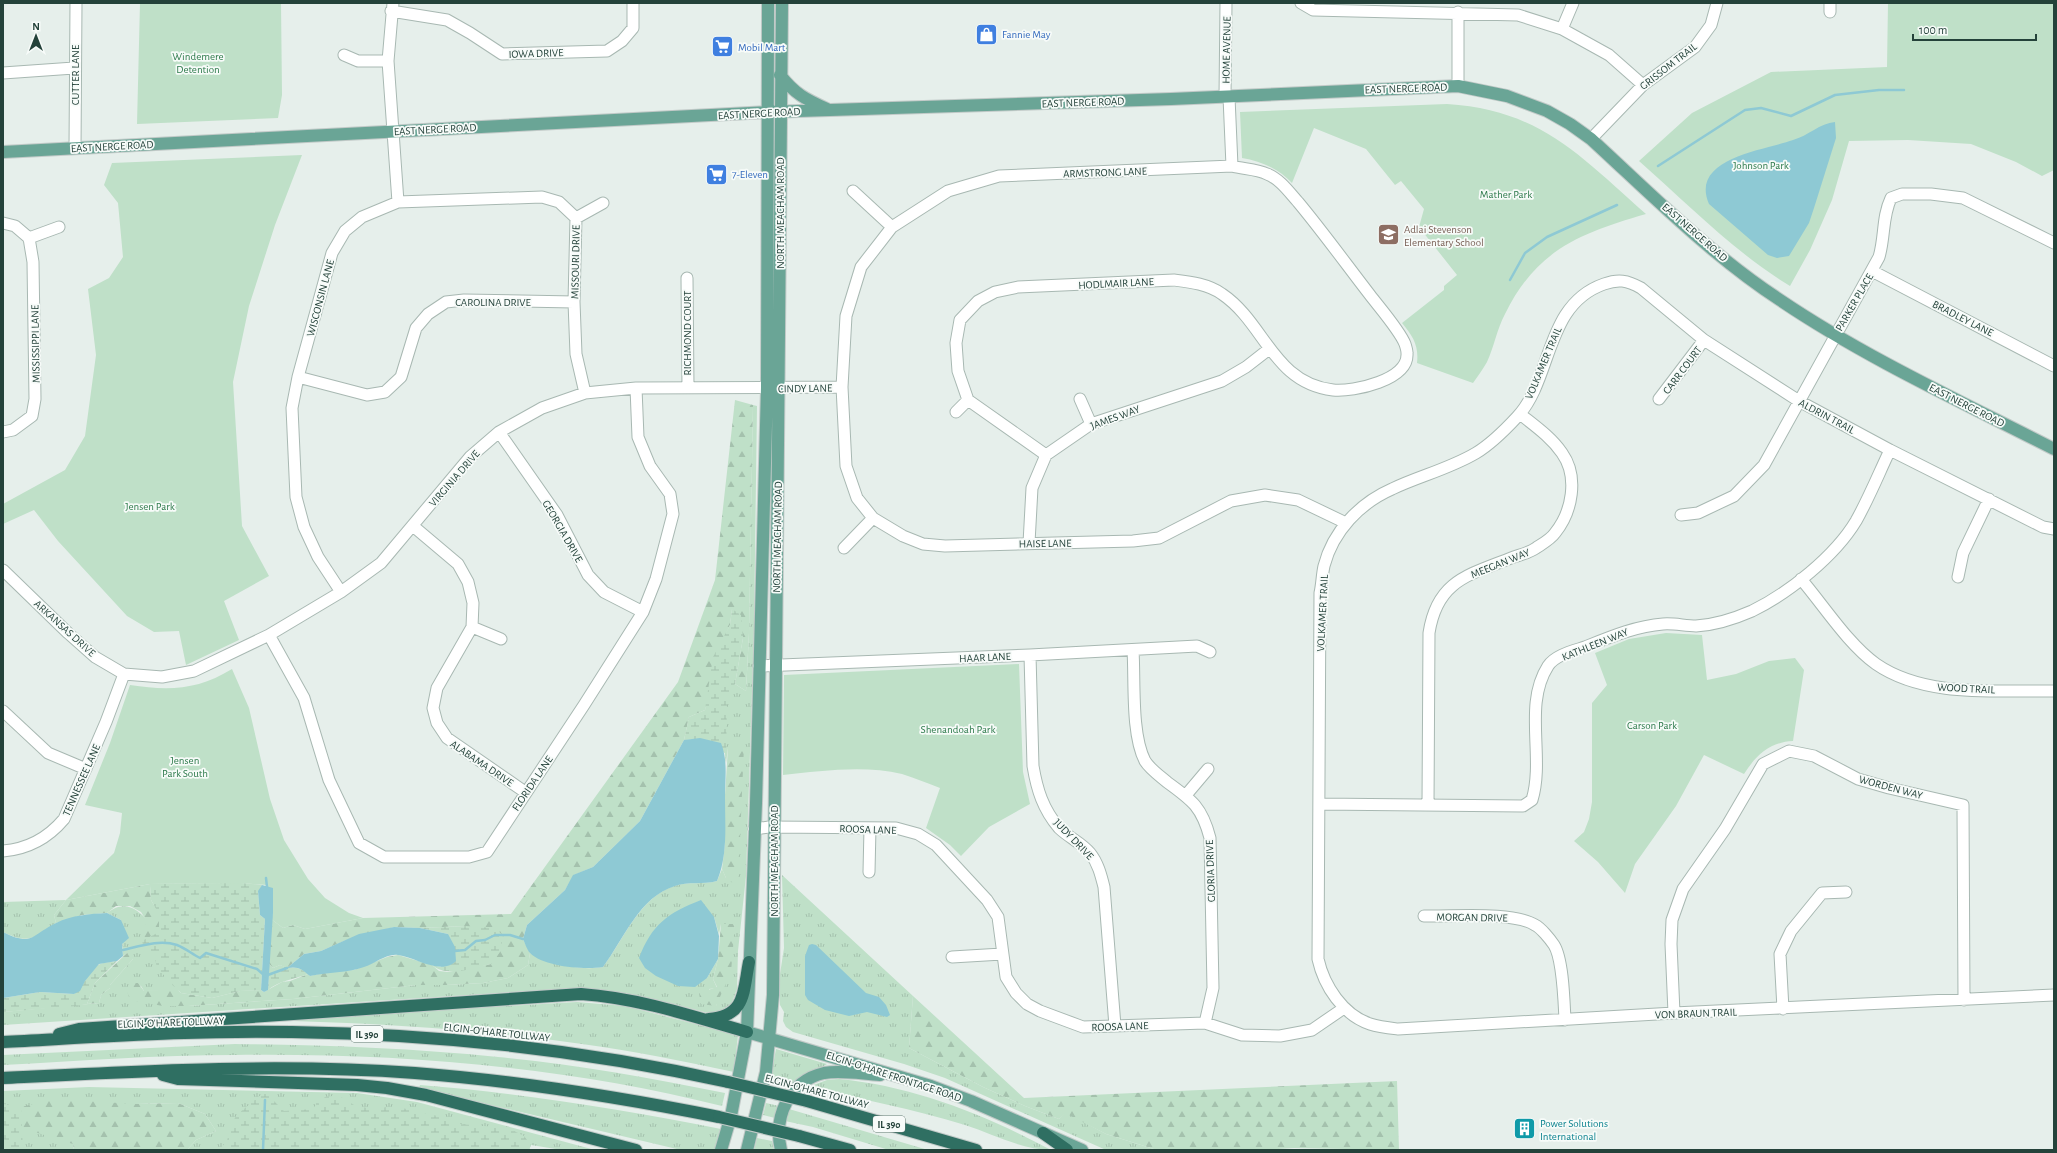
<svg xmlns="http://www.w3.org/2000/svg" width="2057" height="1153" font-family="'Alegreya Sans',sans-serif">
<style>
.grass{fill:url(#grass-tufts);fill-rule:evenodd}
.forest{fill:url(#forest-firs)}
.wetland{fill:url(#wetland-marsh)}
.park{fill:#bfe0c8}
.water{fill:#8ec9d4}
.lines{fill:none;stroke-linecap:round;stroke-linejoin:round}
.stream{stroke:#8ec9d4;stroke-width:2.5}
.minor-casing{stroke:#a8b8b2;stroke-width:13}
.major-casing{stroke:#c2cac8;stroke-width:14}
.highway-casing{stroke:#c2cac8;stroke-width:14}
.minor{stroke:#fff;stroke-width:11}
.major{stroke:#6aa596;stroke-width:12}
.highway{stroke:#2f6f62;stroke-width:12}
.highway-bridge-casing{stroke:#c2cac8;stroke-width:14;stroke-linecap:butt}
.highway-bridge{stroke:#2f6f62;stroke-width:12}
.labels{text-anchor:middle;stroke-width:3.5;stroke-linejoin:round;paint-order:stroke}
.shield{fill:#f7fbf9;stroke:#637a73;stroke-width:1}
.shield-label{font-size:10px;font-weight:bold;fill:#24423a}
.shop-label{font-size:11px;fill:#366cbe;stroke:#f7fbf9;text-anchor:start}
.street-label{font-size:11px;fill:#24423a;stroke:#f7fbf9}
.park-label{font-size:11px;fill:#2d7a4b;stroke:#f7fbf9}
.education-label{font-size:11px;fill:#785e54;stroke:#f7fbf9;text-anchor:start}
.culture-label{font-size:11px;fill:#0d838f;stroke:#f7fbf9;text-anchor:start}
</style>
<defs>
<pattern id="grass-tufts" width="24" height="20" patternUnits="userSpaceOnUse"><rect width="24" height="20" fill="#bfe0c8"/><path d="M3 7l-1-3M5 7V3M7 7l1-3M15 17l-1-3M17 17v-4M19 17l1-3" fill="none" stroke="#a4c1ad"/></pattern>
<pattern id="forest-firs" width="22" height="20" patternUnits="userSpaceOnUse"><rect width="22" height="20" fill="#bfe0c8"/><path d="M5 1l3.5 6h-7zM16 11l3.5 6h-7z" fill="#a4c1ad"/></pattern>
<pattern id="wetland-marsh" width="20" height="14" patternUnits="userSpaceOnUse"><rect width="20" height="14" fill="#bfe0c8"/><path d="M1 5h8M5 5V1M11 12h8M15 12V8" fill="none" stroke="#a4c1ad"/></pattern>
</defs>
<rect width="100%" height="100%" fill="#e6efeb"/>
<!-- grass -->
<path class="grass" d="M753,405L757,406L754,628L746,876L738,951L737,989L731,1005L717,1013H708C663,1001 620,989 574,988L3,1025V1012L99,1003L101,995L110,988V985L133,959L127,953L123,956L121,920L107,913C131,895 143,917 159,932L150,884L240,883L262,885L258,892L261,990L144,991L141,986L130,983L163,1006H188L293,999L416,985H446L483,983L508,978L528,965L530,953C551,964 580,971 603,967C624,939 639,898 674,886C688,881 703,885 717,881L722,869L726,878L728,748L726,763L725,753L700,738L684,740L735,684L746,691L749,633ZM714,917L719,934L721,924H735L716,1006L709,989L717,988L713,979L718,959L707,978Z
M782,875L913,996L909,1048L983,1087L1025,1106L1059,1119L1065,1112L1106,1134L1157,1150H1106L945,1078L904,1064L793,1032L786,1027L783,1021L784,1012L780,1005V974L784,948Z
M66,900L54,915L56,923C33,938 30,945 3,932V902Z
M577,1002L625,1006L738,1035L734,1072C683,1061 633,1051 582,1044C486,1030 390,1024 293,1021V1018Z
M235,1044C323,1045 410,1048 498,1057C574,1064 650,1078 725,1093L722,1106C564,1066 398,1053 235,1055C158,1055 80,1061 3,1065V1055Z
M776,1049L827,1064L793,1086L770,1081Z
M839,1079C913,1086 986,1115 1051,1150C1022,1150 993,1134 965,1125C913,1109 860,1099 808,1087L827,1080Z
M420,1085C521,1093 621,1109 721,1129L715,1150H681L419,1088Z
M89,1087L357,1093L417,1102L595,1150H562L531,1145L529,1150H187L196,1140L216,1131L205,1114L178,1103L135,1104L73,1144L74,1150H3V1091Z
M766,1103L779,1106L775,1118L763,1115Z
M789,1109L928,1150H889L813,1127L785,1121Z
M757,1138L772,1141L774,1150H754Z"/>
<!-- forest -->
<path class="forest" d="M735,400L753,405L749,633L746,691L735,684L743,638L732,609L730,625L723,640L705,710L689,717L684,740L640,821L593,867L574,875L565,890L527,925L523,939L530,953L528,965L508,978L483,983L446,985H416L293,999L188,1006H163L130,1000L127,991L130,983H138L144,991L160,990L168,981L181,993L212,998L240,991L261,990L264,992L282,982L290,981L308,974L310,976L327,972L354,970L387,957L398,955L432,965L439,971L448,972L491,964L466,926L420,928L394,927L344,941L321,951L304,954L287,968L280,965L273,968L269,964L271,919L283,928L293,925L305,929L363,918L511,914L678,682L715,580Z
M744,746L738,887L726,878L722,869L725,844V795L728,748Z
M150,884L151,900L159,914V932L142,941L146,920L141,912L130,906H116L107,913L82,915L56,923L54,915L66,900Z
M721,924H735L731,972L716,1006L701,1004L699,993L717,987L713,979L718,959Z
M127,953H132L133,959L110,985V988L101,995L99,1003L87,1004L95,983Z
M913,996L1024,1098L1397,1081L1399,1150L1294,1148L1261,1150H1157L1106,1134L1065,1113L1059,1119L1025,1106L983,1087L909,1048Z
M54,1099L135,1104L178,1103L205,1114L216,1131L196,1140L187,1150H74L73,1144L22,1128L21,1107Z"/>
<!-- wetland -->
<path class="wetland" d="M732,609L741,615L743,638L735,684L727,701L726,763L725,753C709,740 705,738 684,740L689,717L705,710L713,657L730,625Z
M240,883L262,885L258,892L260,915L265,919L261,990L240,991L212,998L181,993L157,968L154,954L144,948L142,941L159,932V914L151,900L150,884Z
M466,926L496,928L503,936L500,952L491,964C473,968 447,978 432,965L441,967L448,934L420,928Z
M117,961L95,983L87,1004L77,1006L3,1012V998L40,992L74,994C84,986 88,971 98,965C103,962 112,962 117,961Z
M269,964L273,968L280,965C292,970 297,964 308,974C295,979 278,981 268,990Z
M262,1094H267L284,1111L312,1109L325,1097L333,1096L343,1098L354,1105L375,1110L386,1107L402,1108L451,1119L460,1124L508,1128L524,1136L531,1145L529,1150H219L227,1141L231,1123L239,1113Z
M3,1104L21,1107L23,1150H3Z"/>
<!-- park -->
<path class="park" d="M140,3H281L282,95L278,118L137,124Z
M1888,3H2054V170L2042,176L2016,162L1971,144L1908,140L1849,141L1832,200L1810,250L1790,286C1734,252 1688,204 1639,161L1692,113L1771,72L1887,67Z
M1447,104C1541,110 1580,156 1646,214C1581,233 1537,249 1505,314C1497,329 1494,347 1487,362C1483,369 1478,376 1473,383L1417,363C1419,346 1413,336 1402,323L1444,290V286L1457,275L1419,227L1424,209L1401,181L1395,185L1366,149L1314,128L1292,183C1279,169 1261,161 1242,158L1240,112Z
M302,155L275,225L249,306L233,382L242,526L269,576L224,601L239,640L186,665L179,631L154,632L127,616L58,541L34,510L3,524V504L65,470L85,436L96,355L88,289L109,278L123,257L118,203L104,185L112,163Z
M1666,633L1702,635L1707,680L1736,674L1769,661L1795,658L1804,670L1793,741C1770,742 1756,755 1744,774L1704,755L1676,806L1635,864L1625,893L1598,862L1574,841L1584,832L1589,819L1592,802V703L1607,685L1595,653L1629,639Z
M1019,664L1023,772L1030,804L989,827L961,856L950,845L926,828L940,788C927,783 915,778 902,774C864,765 821,771 783,775L784,675Z
M232,669L249,708L270,799L284,840L308,879L325,898L349,913L363,918L305,929L293,925L283,928L271,919L273,913L267,885L240,883L150,884L66,900L114,853L120,833L122,813L85,805L110,743L130,685C169,691 198,690 232,669Z"/>
<!-- water -->
<path class="water" d="M1835,122L1836,138L1814,208L1809,223L1789,256L1777,258L1768,255L1709,204C1689,158 1765,150 1793,140C1808,136 1820,123 1835,122Z
M700,738L721,743C728,761 725,778 725,798C725,825 728,855 717,881C703,885 688,881 675,886C639,897 624,939 603,967C585,970 544,967 530,953C527,950 525,943 523,939L527,925L565,890L573,875L593,867L640,821L684,740Z
M262,885L273,888V913L268,990L264,992L261,990L265,919L260,915L258,891Z
M701,900L714,917L719,936L718,959L707,978L695,987L678,986L656,976L645,968L639,958C652,924 668,913 701,900Z
M107,913L121,920L129,938L122,944L123,956L117,961L99,964L85,981L80,991L74,994L40,992L3,998V932C33,947 31,935 56,923C72,915 90,914 107,913Z
M394,927L420,928L448,934L455,947L456,961C440,976 416,957 398,955C387,953 374,964 364,967C347,973 328,972 310,976C302,969 298,966 287,968L304,954L321,951L359,934Z
M812,944L816,945L866,993L879,997L886,1005L890,1015L887,1017L867,1012L849,1016L825,1010L808,1000L805,995V956L809,945Z"/>
<g class="lines">
<!-- stream -->
<path class="stream" d="M1658,166L1745,110L1761,108L1791,116L1835,95L1879,90H1904
M1510,280L1525,253L1547,237L1617,205
M266,878L267,887
M123,950C140,946 160,939 177,945C185,948 192,954 200,958L206,953L257,969L265,976L287,968
M455,951L465,950L476,941L485,940L495,935H510L523,939
M263,1150L265,1100"/>
<defs>
<path id="minor" d="M393,3L388,61L398,202
M1301,3L1313,10L1518,15L1562,29L1609,55L1643,85
M391,11L447,20L470,33L502,54L607,51L622,41L633,28V3
M1458,12V86
M1830,12V3
M1562,29L1573,3
M344,55L358,61H388
M3,73L74,68
M1225,97L1226,3
M1229,97L1232,166
M1591,139L1643,85L1695,47L1711,25L1717,3
M75,148L76,3
M853,191L892,227
M576,218L603,203
M3,223L15,226L29,238
M29,238L59,227
M1872,271L2054,366
M687,278L688,388
M298,377L367,395L385,392L401,377L416,328L428,314L446,302L464,300L574,302
M1080,399L1091,424
M1659,399L1704,340
M956,412L968,400
M3,432L13,430L32,416L35,399L33,262L29,238
M499,432L557,515L588,575L604,592L643,612
M1046,455L968,400L958,371L956,343L960,320L978,301L995,292L1018,287L1174,280C1190,282 1208,284 1222,294C1265,323 1273,383 1333,390C1354,392 1409,380 1407,353C1407,351 1406,347 1405,344C1400,331 1380,308 1370,295C1346,264 1323,232 1298,202C1289,192 1280,179 1267,174C1257,169 1243,169 1232,166L999,176L948,191L892,227L861,267L846,316L842,387L846,466L857,498L873,518L903,536L923,544L945,546L1133,541L1159,538L1231,501L1265,495L1298,500L1346,523
M1681,515L1698,513L1734,496L1764,465L1879,257C1885,237 1882,217 1891,198L1902,194H1931L1963,198L2054,243
M413,526L458,564L468,582L473,603L472,627L437,688L433,708L437,723L447,738L525,792
M2054,529L2043,527L1890,450L1799,401L1704,340L1641,288C1627,280 1618,279 1604,284C1544,305 1553,379 1517,417C1504,431 1491,444 1476,453C1449,469 1419,476 1392,489C1360,503 1333,531 1324,566C1322,575 1322,584 1320,593L1318,959C1324,986 1343,1015 1370,1024C1379,1027 1389,1028 1398,1029L1674,1013L2054,995
M1029,543L1032,488L1046,455L1091,424L1222,381L1246,367L1269,349
M844,548L873,518
M3,570L68,633L95,657L124,674L162,677L194,671L269,635L341,592L381,563L470,457L499,432L542,408L585,393L636,388L842,387
M1958,577L1963,553L1989,499
M1801,579C1824,606 1848,644 1876,664C1925,698 1996,690 2054,691
M341,592L318,557L304,527L296,497L292,408L298,377L332,253L345,231L362,217L398,202L542,197L559,202L576,218L574,302L576,354L585,393
M472,627L501,639
M269,635L304,698L329,780L359,843L384,857H469L487,852L584,705L643,612L656,579L673,514L670,494L650,466L638,437L636,388
M1133,650C1135,681 1131,734 1145,761C1150,769 1160,776 1167,782C1192,800 1202,807 1210,838L1213,988L1205,1023
M1030,655L1033,766C1037,790 1043,809 1059,828C1068,837 1082,843 1090,853C1098,863 1101,875 1104,887L1115,1026
M759,666L1030,655L1197,646L1210,652
M3,711L48,753L86,769
M1186,795L1208,769
M1319,804L1523,806L1532,800C1545,757 1523,705 1548,666C1555,655 1573,651 1585,647C1610,637 1636,626 1663,624C1674,623 1685,626 1696,626C1714,625 1736,618 1752,611C1789,593 1835,556 1856,521C1869,498 1879,473 1890,450
M1428,805L1429,633C1437,581 1468,575 1511,558C1519,555 1529,553 1536,548C1542,544 1551,539 1555,533C1572,512 1579,477 1562,453C1551,437 1535,426 1520,414
M754,829L769,827L896,828L918,834L936,845L987,900L998,917L1006,977L1016,993L1027,1004L1040,1011L1083,1027L1205,1023L1242,1035L1280,1036L1312,1030L1344,1008
M3,851C28,849 48,838 64,819L106,722L124,674
M869,872L870,828
M1424,916C1451,917 1513,911 1535,925C1541,928 1550,939 1554,945C1563,959 1564,1001 1565,1020
M952,957L1002,954
M1783,1009L1780,954L1791,931L1822,893L1846,892
M1674,1013L1671,944L1672,920L1683,889L1725,829L1763,764L1789,751L1814,756L1858,779L1889,788L1963,805L1964,1000"/>
<path id="major" d="M780,75C795,94 805,99 827,109
M3,152L767,112L1171,99L1458,86L1507,96L1547,111L1570,124L1591,139C1652,195 1711,255 1780,300C1866,358 1962,402 2054,449
M747,1032L931,1086L971,1101L1082,1150
M721,1150L731,1116L747,1032L756,803L767,388L768,3
M747,1150L766,1072L773,995L782,3
M781,1150C773,1117 789,1081 824,1073C842,1070 862,1074 880,1075"/>
<path id="highway" d="M709,1019C746,1016 743,992 749,962
M59,1034L79,1029L581,994C638,998 692,1016 747,1032
M3,1042C99,1037 196,1030 292,1032C438,1034 585,1050 728,1082
M163,1075L178,1079L357,1085L387,1088L426,1095L636,1150
M3,1078C140,1071 278,1063 415,1073C518,1081 619,1097 719,1117
M807,1101L976,1150
M1043,1133L1067,1150
M799,1136L850,1150"/>
</defs>
<!-- minor casing -->
<use href="#minor" class="minor-casing"/>
<!-- major casing -->
<use href="#major" class="major-casing"/>
<!-- highway casing -->
<use href="#highway" class="highway-casing"/>
<!-- minor -->
<use href="#minor" class="minor"/>
<!-- major -->
<use href="#major" class="major"/>
<!-- highway -->
<use href="#highway" class="highway"/>
<defs>
<path id="highway-bridge" d="M728,1082L807,1101
M719,1117L799,1136"/>
</defs>
<!-- highway-bridge casing -->
<use href="#highway-bridge" class="highway-bridge-casing"/>
<!-- highway-bridge -->
<use href="#highway-bridge" class="highway-bridge"/>
</g>
<!-- icons -->
<defs>
<symbol id="shop-square" viewBox="-11 -11 22 22"><rect x="-9" y="-9" width="18" height="18" rx="4" fill="#3f7fe0" stroke="#f7fbf9"/><path d="M-5-2.5h2.3a2.7 3.5 0 0 1 5.4 0H5L5.5 6h-11ZM-1.5-2.5h3a1.5 2.3 0 0 0-3 0Z" fill="#fff"/></symbol>
<symbol id="supermarket-square" viewBox="-11 -11 22 22"><rect x="-9" y="-9" width="18" height="18" rx="4" fill="#3f7fe0" stroke="#f7fbf9"/><path d="M-6-5.5h2.5l.6 2H6L4.5 2H-2.5L-4.4-4H-6ZM-1.5 3.2a1.3 1.3 0 1 0 .1 0ZM3 3.2a1.3 1.3 0 1 0 .1 0Z" fill="#fff"/></symbol>
<symbol id="school-square" viewBox="-11 -11 22 22"><rect x="-9" y="-9" width="18" height="18" rx="4" fill="#8d6e63" stroke="#f7fbf9"/><path d="M0-5L7-2L0 1L-7-2ZM-4 1L0 2.5L4 1V4Q0 6-4 4Z" fill="#fff"/></symbol>
<symbol id="building-square" viewBox="-11 -11 22 22"><rect x="-9" y="-9" width="18" height="18" rx="4" fill="#0f9aa8" stroke="#f7fbf9"/><path d="M-4-6H4V6H1V3H-1V6H-4ZM-2.5-4.3h1.7v1.8h-1.7ZM.8-4.3h1.7v1.8H.8ZM-2.5-1h1.7V.8h-1.7ZM.8-1h1.7V.8H.8Z" fill="#fff"/></symbol>
</defs>
<g fill-rule="evenodd">
<use href="#shop-square" x="974" y="22" width="25" height="25"/>
<use href="#supermarket-square" x="710" y="34" width="25" height="25"/>
<use href="#supermarket-square" x="704" y="162" width="25" height="25"/>
<use href="#school-square" x="1376" y="222" width="25" height="25"/>
<use href="#building-square" x="1512" y="1116" width="25" height="25"/>
</g>
<g class="labels">
<!-- shield labels -->
<g class="shield">
<rect x="351" y="1026" width="32" height="16" rx="3"/>
<rect x="873" y="1116" width="32" height="16" rx="3"/>
</g>
<g class="shield-label">
<text x="367" y="1038">IL 390</text>
<text x="889" y="1128">IL 390</text>
</g>
<!-- shop labels -->
<g class="shop-label">
<text x="1002" y="38">Fannie May</text>
<text x="738" y="51">Mobil Mart</text>
<text x="732" y="178">7-Eleven</text>
</g>
<!-- street labels -->
<g class="street-label">
<text transform="translate(1226 50) rotate(-89)" y="4">HOME AVENUE</text>
<text transform="translate(536 53) rotate(-2)" y="4">IOWA DRIVE</text>
<text transform="translate(1668 66) rotate(-38)" y="4">GRISSOM TRAIL</text>
<text transform="translate(75 75) rotate(-90)" y="4">CUTTER LANE</text>
<text transform="translate(1406 88) rotate(-2)" y="4">EAST NERGE ROAD</text>
<text transform="translate(1083 102) rotate(-2)" y="4">EAST NERGE ROAD</text>
<text transform="translate(759 113) rotate(-3)" y="4">EAST NERGE ROAD</text>
<text transform="translate(435 129) rotate(-3)" y="4">EAST NERGE ROAD</text>
<text transform="translate(112 146) rotate(-3)" y="4">EAST NERGE ROAD</text>
<text transform="translate(1105 172) rotate(-2)" y="4">ARMSTRONG LANE</text>
<text transform="translate(780 213) rotate(-90)" y="4">NORTH MEACHAM ROAD</text>
<text transform="translate(1695 232) rotate(41)" y="4">EAST NERGE ROAD</text>
<text transform="translate(575 262) rotate(-89)" y="4">MISSOURI DRIVE</text>
<text transform="translate(1116 283) rotate(-3)" y="4">HODLMAIR LANE</text>
<text transform="translate(320 298) rotate(-75)" y="4">WISCONSIN LANE</text>
<text x="493" y="306">CAROLINA DRIVE</text>
<text transform="translate(1854 302) rotate(-60)" y="4">PARKER PLACE</text>
<text transform="translate(1963 318) rotate(27)" y="4">BRADLEY LANE</text>
<text transform="translate(687 333) rotate(-90)" y="4">RICHMOND COURT</text>
<text transform="translate(35 344) rotate(-91)" y="4">MISSISSIPPI LANE</text>
<text transform="translate(1543 363) rotate(-67)" y="4">VOLKAMER TRAIL</text>
<text transform="translate(1682 370) rotate(-53)" y="4">CARR COURT</text>
<text transform="translate(805 388) rotate(-1)" y="4">CINDY LANE</text>
<text transform="translate(1967 405) rotate(27)" y="4">EAST NERGE ROAD</text>
<text transform="translate(1827 416) rotate(28)" y="4">ALDRIN TRAIL</text>
<text transform="translate(1115 417) rotate(-20)" y="4">JAMES WAY</text>
<text transform="translate(454 478) rotate(-49)" y="4">VIRGINIA DRIVE</text>
<text transform="translate(563 531) rotate(60)" y="4">GEORGIA DRIVE</text>
<text transform="translate(777 537) rotate(-89)" y="4">NORTH MEACHAM ROAD</text>
<text transform="translate(1045 543) rotate(-1)" y="4">HAISE LANE</text>
<text transform="translate(1500 563) rotate(-22)" y="4">MEEGAN WAY</text>
<text transform="translate(1322 613) rotate(-87)" y="4">VOLKAMER TRAIL</text>
<text transform="translate(65 628) rotate(42)" y="4">ARKANSAS DRIVE</text>
<text transform="translate(1595 644) rotate(-22)" y="4">KATHLEEN WAY</text>
<text transform="translate(985 657) rotate(-3)" y="4">HAAR LANE</text>
<text transform="translate(1966 688) rotate(3)" y="4">WOOD TRAIL</text>
<text transform="translate(482 763) rotate(34)" y="4">ALABAMA DRIVE</text>
<text transform="translate(81 780) rotate(-66)" y="4">TENNESSEE LANE</text>
<text transform="translate(532 783) rotate(-56)" y="4">FLORIDA LANE</text>
<text transform="translate(1891 787) rotate(15)" y="4">WORDEN WAY</text>
<text transform="translate(868 829) rotate(2)" y="4">ROOSA LANE</text>
<text transform="translate(1074 839) rotate(46)" y="4">JUDY DRIVE</text>
<text transform="translate(774 861) rotate(-90)" y="4">NORTH MEACHAM ROAD</text>
<text transform="translate(1210 871) rotate(-92)" y="4">GLORIA DRIVE</text>
<text transform="translate(1472 917) rotate(1)" y="4">MORGAN DRIVE</text>
<text transform="translate(1696 1013) rotate(-2)" y="4">VON BRAUN TRAIL</text>
<text transform="translate(171 1022) rotate(-2)" y="4">ELGIN-O'HARE TOLLWAY</text>
<text transform="translate(1120 1026) rotate(-2)" y="4">ROOSA LANE</text>
<text transform="translate(497 1032) rotate(6)" y="4">ELGIN-O'HARE TOLLWAY</text>
<text transform="translate(894 1076) rotate(18)" y="4">ELGIN-O'HARE FRONTAGE ROAD</text>
<text transform="translate(817 1091) rotate(15)" y="4">ELGIN-O'HARE TOLLWAY</text>
</g>
<!-- park labels -->
<g class="park-label">
<text x="198" y="60">Windemere<tspan x="198" dy="13">Detention</tspan></text>
<text x="1761" y="169">Johnson Park</text>
<text x="1506" y="198">Mather Park</text>
<text x="150" y="510">Jensen Park</text>
<text x="1652" y="729">Carson Park</text>
<text x="958" y="733">Shenandoah Park</text>
<text x="185" y="764">Jensen<tspan x="185" dy="13">Park South</tspan></text>
</g>
<!-- education labels -->
<g class="education-label">
<text x="1404" y="233">Adlai Stevenson<tspan x="1404" dy="13">Elementary School</tspan></text>
</g>
<!-- culture labels -->
<g class="culture-label">
<text x="1540" y="1127">Power Solutions<tspan x="1540" dy="13">International</tspan></text>
</g>
</g>
<!-- border -->
<rect width="2057" height="1153" fill="none" stroke="#24423a" stroke-width="8"/>
<!-- north arrow -->
<g transform="translate(36 36)" stroke="#f7fbf9" stroke-width="3" paint-order="stroke">
<path d="M0-3L7 15L0 10L-7 15Z" fill="#24423a"/>
<text y="-6" font-size="11" font-weight="bold" text-anchor="middle" fill="#24423a">N</text>
</g>
<!-- scale -->
<path d="M1913 34v6h123v-6" fill="none" stroke="#24423a" stroke-width="2"/>
<text x="1919" y="34" font-size="12" fill="#24423a" stroke="#f7fbf9" stroke-width="3" paint-order="stroke">100 m</text>
</svg>
